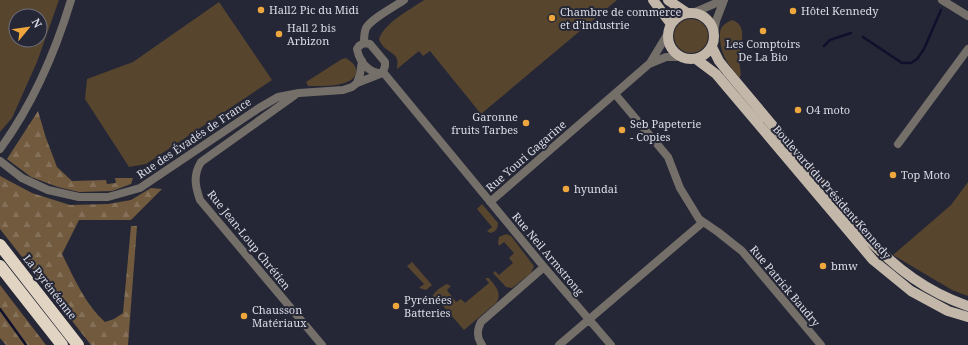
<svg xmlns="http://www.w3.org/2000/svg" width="968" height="345" font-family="'Noto Serif',serif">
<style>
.green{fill:#57452e;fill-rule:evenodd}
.forest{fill:url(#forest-firs)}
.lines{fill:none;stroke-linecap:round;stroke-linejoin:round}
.stream{stroke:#0f102b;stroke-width:2.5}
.minor{stroke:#756f69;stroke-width:8}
.tertiary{stroke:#756f69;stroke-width:8}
.primary{stroke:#c3b7a9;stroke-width:10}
.motorway{stroke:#e2d4c3;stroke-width:12}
.poi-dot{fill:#efa73d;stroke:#252736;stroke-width:1.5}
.labels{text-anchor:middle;stroke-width:4;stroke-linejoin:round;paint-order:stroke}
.poi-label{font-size:11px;fill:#d9dbe5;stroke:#252736;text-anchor:start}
.street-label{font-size:11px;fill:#d9dbe5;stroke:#252736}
</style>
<defs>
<pattern id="forest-firs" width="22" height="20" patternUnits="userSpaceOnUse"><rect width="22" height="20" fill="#715a3d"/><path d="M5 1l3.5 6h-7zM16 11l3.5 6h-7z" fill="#857159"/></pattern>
</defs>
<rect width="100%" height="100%" fill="#252736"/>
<!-- green -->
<path class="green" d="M0,0H59L37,62L12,118L0,132ZM16,16H40V40H16Z
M424,0H617L481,114L430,51L423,56L419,51L397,69C397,66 398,62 397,59C395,52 383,51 379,39C385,22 410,10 424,0Z
M219,2L272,80L146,164L129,167L85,99L87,79L133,62Z
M674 36a17 17 0 1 1 34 0a17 17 0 1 1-34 0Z
M732,20C749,25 740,47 739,59C739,65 742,72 740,78C729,66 721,56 720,39C719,28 722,25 732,20Z
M346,58C350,61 355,64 356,69C359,88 319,86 308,86L306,82L342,59Z
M968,182V296L952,290L893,255L951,205Z
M482,204L498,223C498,228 496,232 490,233L487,231L492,227L477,209Z
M506,234L511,236L534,266L531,273L512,288L506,287L493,273L495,271L499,275L513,263L509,258L514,253L504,242L499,246L498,242L499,237Z
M412,262L432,285L426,290L419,288L424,284L407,266Z
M485,278H489C495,286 503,293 496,303L464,330L437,299L432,303C430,294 440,287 447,284L451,286L447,290L456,302L461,299L465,303L489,283Z"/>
<!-- forest -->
<path class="forest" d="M38,111L46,138L57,167L72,181L106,180L107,184L116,183L115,178H133L131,184L112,191L79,192L58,187L31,177L7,159Z
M0,176L32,193L70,205L108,204L131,200L151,188L162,189L131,220H79L62,254C74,278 85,304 105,322L114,319L123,313L131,226H137L128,345H91L0,229Z
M0,285L46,345H6L0,338Z"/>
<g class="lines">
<!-- stream -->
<path class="stream" d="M863,37L902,63H911L917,59L924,49L941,10
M824,46L830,40L851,33
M0,309L26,345"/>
<!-- minor -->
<path class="minor" d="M942,0L968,16
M693,13L723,0
M714,32L716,21L724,0
M364,43L370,44L385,62V66L383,72C375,76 363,66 360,58C358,55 358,52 357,49L359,46Z
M364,43C364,38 364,33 366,28C372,18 394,7 404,0
M650,63L667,35
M383,72L544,267L611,345
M357,83L360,74L362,61
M615,94L668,157L680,188L699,219L718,232L742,251L821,345
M295,95L201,162C193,175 195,186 200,200L322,345
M898,144L968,49
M0,161L22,178L48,190L79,197H108L140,188L259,108L278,97L299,93L343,90L352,87L357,83L380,74
M490,202L649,64L666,57H681
M482,345C476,337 477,330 481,322L544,267
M559,345L702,223"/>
<!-- tertiary -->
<path class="tertiary" d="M0,149C33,104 55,53 71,0"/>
<!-- primary -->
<path class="primary" d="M653,0L671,24
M668,0L687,13
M668 36a23 23 0 1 1 46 0a23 23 0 1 1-46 0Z
M712,47L719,61L727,71L867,238C897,269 927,292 968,306
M696,59L716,74L873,260L911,291L948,311L968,317"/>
<!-- motorway -->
<path class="motorway" d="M0,245L78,345
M0,266L62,345"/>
</g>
<!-- markers -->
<g class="poi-dot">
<circle cx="261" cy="10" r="4"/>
<circle cx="793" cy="11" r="4"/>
<circle cx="552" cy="18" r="4"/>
<circle cx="763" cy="31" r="4"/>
<circle cx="279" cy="34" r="4"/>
<circle cx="798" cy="110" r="4"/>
<circle cx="526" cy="123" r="4"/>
<circle cx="622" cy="130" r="4"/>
<circle cx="893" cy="175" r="4"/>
<circle cx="566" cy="189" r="4"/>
<circle cx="823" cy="266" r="4"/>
<circle cx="396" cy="306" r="4"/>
<circle cx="244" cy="316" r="4"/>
</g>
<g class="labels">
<!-- poi labels -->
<g class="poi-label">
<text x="269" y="14">Hall2 Pic du Midi</text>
<text x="801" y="15">Hôtel Kennedy</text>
<text x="560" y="16">Chambre de commerce<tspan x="560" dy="13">et d'industrie</tspan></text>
<text x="287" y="32">Hall 2 bis<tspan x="287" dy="13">Arbizon</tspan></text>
<text x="763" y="48" text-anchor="middle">Les Comptoirs<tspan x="763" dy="13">De La Bio</tspan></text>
<text x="806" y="114">O4 moto</text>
<text x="518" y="121" text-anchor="end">Garonne<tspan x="518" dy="13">fruits Tarbes</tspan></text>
<text x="630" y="128">Seb Papeterie<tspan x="630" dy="13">- Copies</tspan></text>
<text x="901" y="179">Top Moto</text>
<text x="574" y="193">hyundai</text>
<text x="831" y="270">bmw</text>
<text x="404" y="304">Pyrénées<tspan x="404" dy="13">Batteries</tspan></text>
<text x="252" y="314">Chausson<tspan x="252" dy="13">Matériaux</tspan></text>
</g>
<!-- street labels -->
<g class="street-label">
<text transform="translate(194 138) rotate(-34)" y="4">Rue des Évadés de France</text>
<text transform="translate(526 156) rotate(-41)" y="4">Rue Youri Gagarine</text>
<text transform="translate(832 192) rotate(49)" y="4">Boulevard du Président Kennedy</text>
<text transform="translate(249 240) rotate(51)" y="4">Rue Jean-Loup Chrétien</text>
<text transform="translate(548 254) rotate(50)" y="4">Rue Neil Armstrong</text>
<text transform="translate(785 286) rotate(50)" y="4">Rue Patrick Baudry</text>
<text transform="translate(50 287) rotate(52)" y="4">La Pyrénéenne</text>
</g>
</g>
<!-- north arrow -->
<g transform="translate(28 28) rotate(61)"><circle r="19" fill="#252736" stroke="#6d6f7c"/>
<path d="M0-3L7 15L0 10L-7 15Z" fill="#efa73d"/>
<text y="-6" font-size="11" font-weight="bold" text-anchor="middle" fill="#d9dbe5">N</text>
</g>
</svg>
